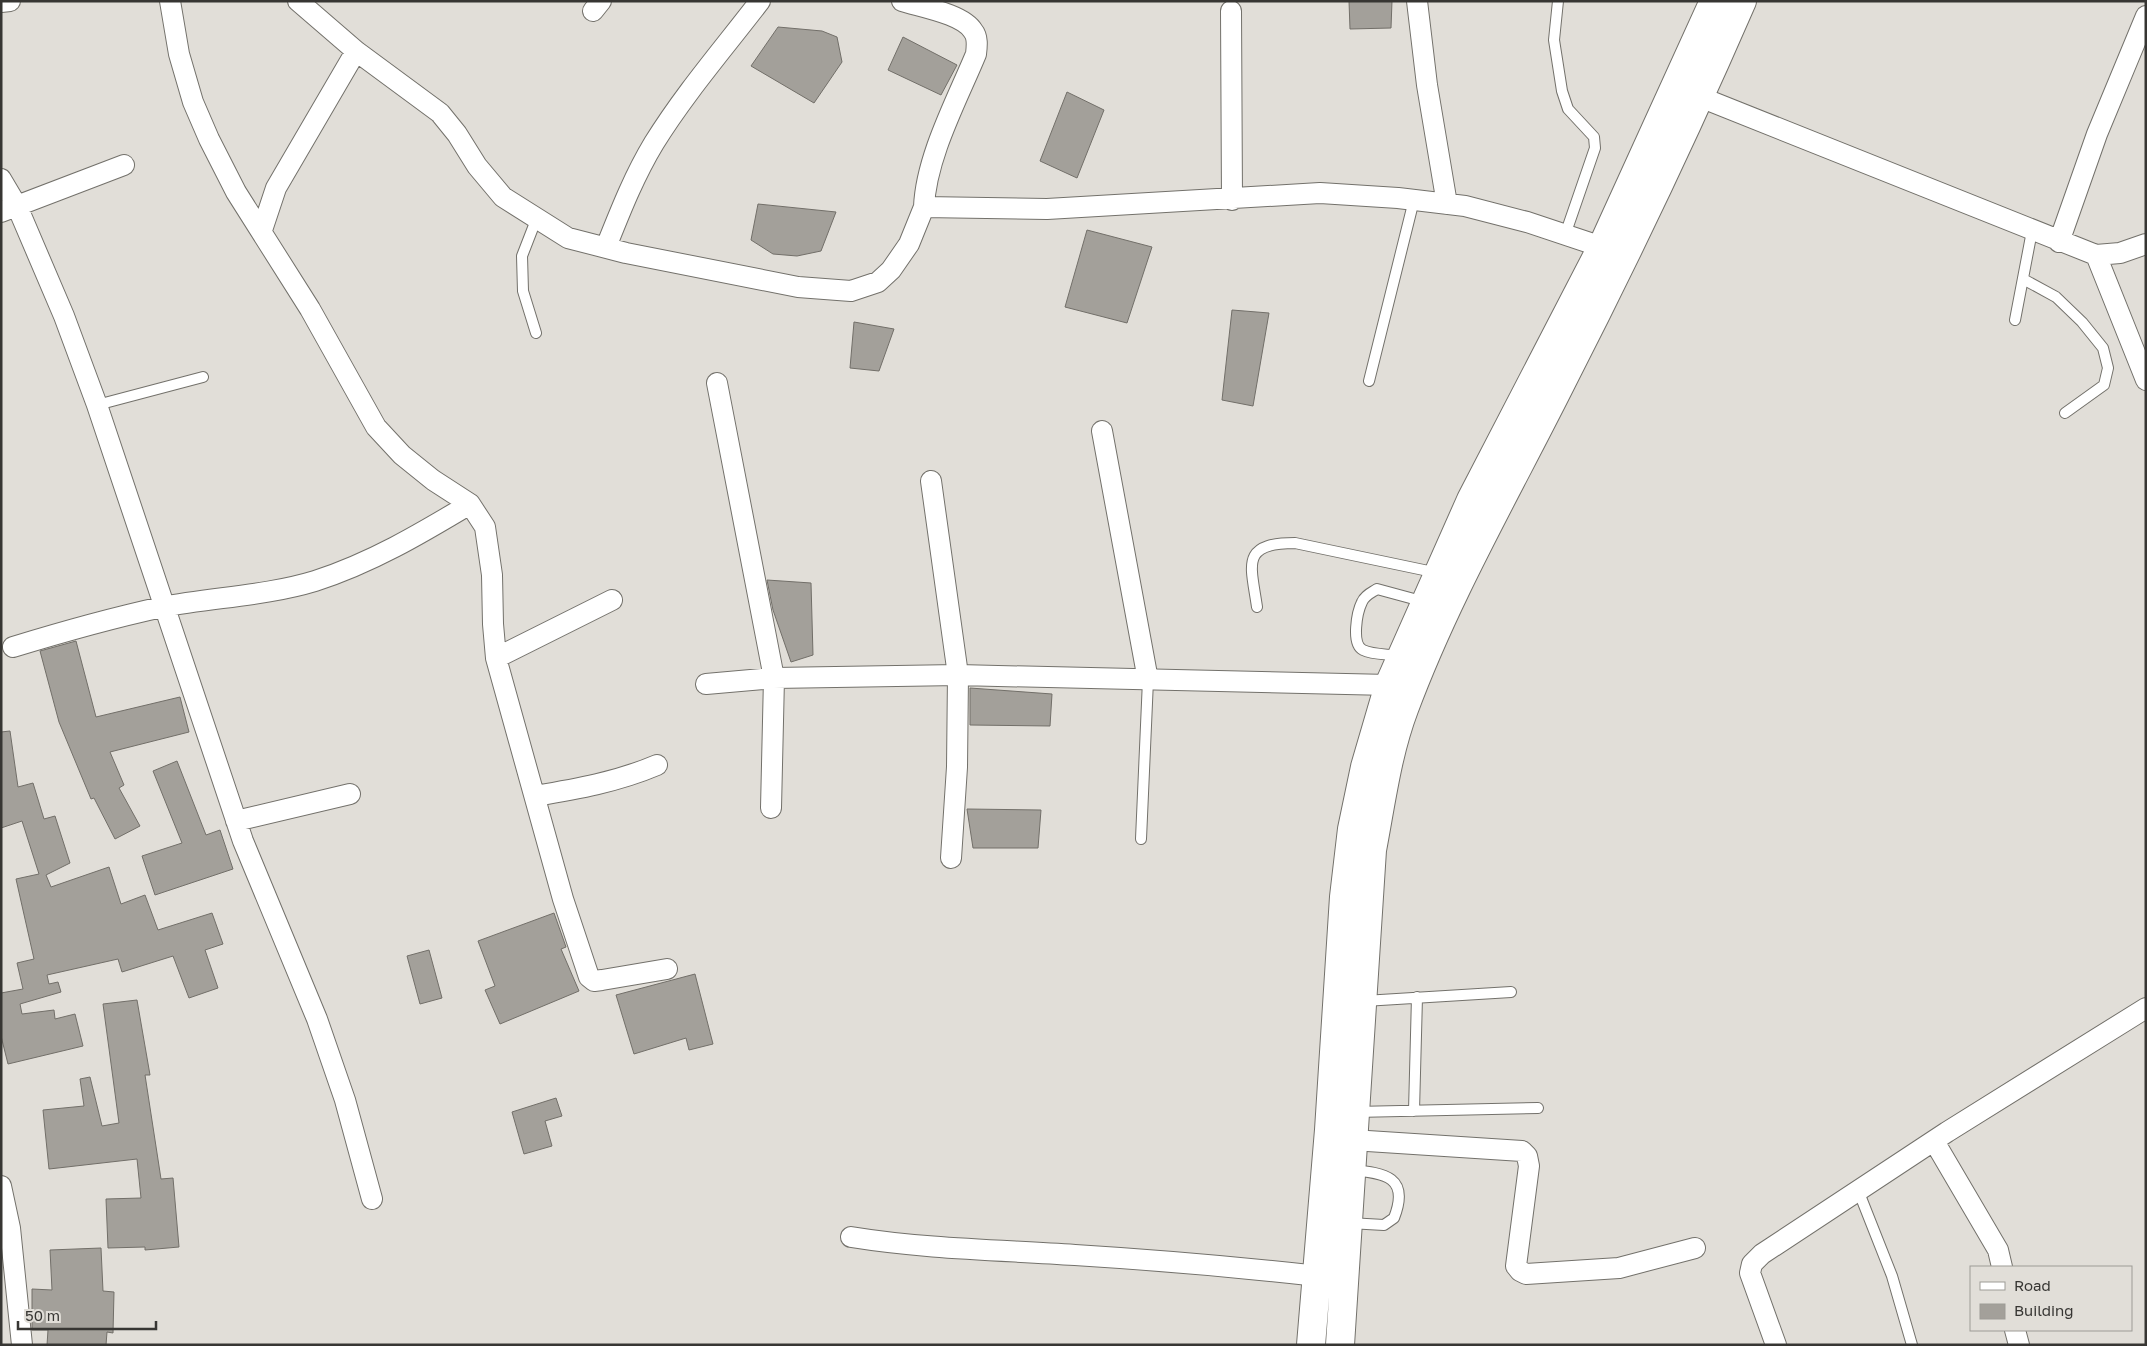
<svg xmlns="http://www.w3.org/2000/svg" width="2147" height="1346" font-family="'Golos Text',sans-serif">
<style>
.building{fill:#a3a09a;stroke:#726f69}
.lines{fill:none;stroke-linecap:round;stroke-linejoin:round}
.service-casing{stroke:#73716b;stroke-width:12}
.minor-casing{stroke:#73716b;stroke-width:22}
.secondary-casing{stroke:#73716b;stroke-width:30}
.service{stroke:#fff;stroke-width:10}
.minor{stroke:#fff;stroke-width:20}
.secondary{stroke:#fff;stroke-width:28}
</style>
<rect width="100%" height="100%" fill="#e1ded8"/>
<!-- building -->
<path class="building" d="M1349,1H1392L1391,28L1350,29Z
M778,27L822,31L837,37L842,62L814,103L751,66Z
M903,37L957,65L941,95L888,70Z
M1067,92L1104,110L1077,178L1040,161Z
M758,204L836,212L821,251L797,256L773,254L751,240Z
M1087,230L1152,247L1127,323L1065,307Z
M1232,310L1269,313L1253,406L1222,400Z
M854,322L894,329L879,371L850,368Z
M767,580L811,583L813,655L791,662L773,610Z
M76,641L96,717L180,697L189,732L110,752L124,785L119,788L140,826L115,839L94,798L91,799L59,722L40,651Z
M970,688L1052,694L1050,726L970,725Z
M10,731L18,787L33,783L44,819L55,816L70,863L46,875L51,887L109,867L121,904L145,895L158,930L212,913L223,944L205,950L218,988L189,998L173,956L122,972L118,959L47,975L49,984L58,982L61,992L20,1004L22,1014L54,1010L55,1019L75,1014L83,1046L8,1064L1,1036V993L23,989L17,963L34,959L16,879L39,874L22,821L1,828V732Z
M177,761L206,835L220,830L233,869L155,895L142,856L182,843L153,771Z
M967,809L1041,810L1038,848H973Z
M554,913L566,947L561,949L579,991L500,1024L485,990L495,986L478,941Z
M429,950L442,998L420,1004L407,956Z
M695,974L713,1044L689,1050L686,1038L634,1054L616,995Z
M137,1000L150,1075H145L161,1179L173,1178L179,1247L145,1250V1247L108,1248L106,1199L141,1198L137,1159L49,1169L43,1110L84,1106L80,1079L90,1077L102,1126L119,1123L103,1004Z
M556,1098L562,1116L545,1121L552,1146L524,1154L512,1112Z
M101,1248L103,1291L114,1292L113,1333L107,1332L106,1345H47L48,1330H32V1289L52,1290L50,1250Z"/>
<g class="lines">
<defs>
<path id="service" d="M1558,1L1554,40L1562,91L1568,109L1594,137L1595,148L1565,235
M2023,279L2056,297L2082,322L2103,348L2108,368L2104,385L2065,413
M2015,320L2032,231
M536,333L523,291L522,256L536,220
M1369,381L1414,200
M97,405L203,377
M1257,607C1251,565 1240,543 1295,543L1438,573
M1399,656C1389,654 1373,655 1363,650C1351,644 1357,612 1362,602C1365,595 1371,593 1377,589L1425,602
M1141,839L1148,680
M1364,1001L1511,992
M1414,1111L1417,997
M1355,1112L1538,1108
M1858,1190L1892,1276L1912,1345
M1349,1223L1384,1225L1394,1218C1410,1177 1385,1173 1352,1170"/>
<path id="minor" d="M170,1L179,54L193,102L209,139L236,192L310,309L376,427L402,455L433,480L470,504L485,527L492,575L493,624L496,658L563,899L589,977L594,981L602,980L667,969
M298,1L356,51L440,113L457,134L477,166L503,197L568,238L626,253L798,287L851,291L878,282L891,270L909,244L924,207L1047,209L1320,193L1398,198L1465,206L1527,222L1602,247L1613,254
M902,1C921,7 963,14 973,31C978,37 977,46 976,54C957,100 926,157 924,207
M1417,1L1427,85L1447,204
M1,2L10,1
M593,11L601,1
M1231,11L1232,200
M1700,97L2096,255L2120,253L2146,244
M1,179L17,206L64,316L97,405L243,841L317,1019L345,1100L372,1199
M1,212L124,165
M262,230L276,188L356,51
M2059,242L2097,134L2146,16
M606,247C620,212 634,176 654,143C685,93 724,48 760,1
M2096,255L2146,380
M717,383L774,678L771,808
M1102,431L1148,680
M931,481L958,675L957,767L951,858
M13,647C62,632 112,618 162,607C213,597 266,596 315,581C371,563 420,534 470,504
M496,658L612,600
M706,684L774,678L958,675L1389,685
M535,796C577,789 617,782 657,765
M236,821L350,794
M1352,1140L1522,1151L1527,1156L1529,1166L1516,1266L1520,1271L1526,1274L1619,1268L1695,1248
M1934,1141L1998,1250L2002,1267
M1,1186L10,1228L22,1345
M851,1237C925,1249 1000,1250 1075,1255C1156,1260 1237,1267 1318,1276
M2015,1330L2019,1345
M1776,1345L1750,1273L1752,1264L1762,1254L1947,1132L2146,1008"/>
<path id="secondary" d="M1311,1345L1329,1130L1344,897L1352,829L1365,767L1389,685L1471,500L1602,247L1714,1
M1340,1345L1372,850C1381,803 1387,754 1404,709C1446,596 1508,489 1562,381C1626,256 1686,130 1742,1"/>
</defs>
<!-- service casing -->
<use href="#service" class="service-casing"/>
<!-- minor casing -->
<use href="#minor" class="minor-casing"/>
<!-- secondary casing -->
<use href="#secondary" class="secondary-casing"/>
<!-- service -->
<use href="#service" class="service"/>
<!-- minor -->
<use href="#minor" class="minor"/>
<!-- secondary -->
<use href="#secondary" class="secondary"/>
</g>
<!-- border -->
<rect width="2147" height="1346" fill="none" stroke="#373633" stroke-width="5"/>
<!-- legend -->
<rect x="1970" y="1266" width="162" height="65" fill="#e1ded8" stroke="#9d9b96"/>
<rect x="1980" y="1282" width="25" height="8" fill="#ffffff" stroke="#9d9b96"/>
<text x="2014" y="1291" font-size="15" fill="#373633">Road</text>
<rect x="1980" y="1304" width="25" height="15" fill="#a3a09a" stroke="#9d9b96"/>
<text x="2014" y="1316" font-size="15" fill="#373633">Building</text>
<!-- scale -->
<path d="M18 1321v8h138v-8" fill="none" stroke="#373633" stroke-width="2.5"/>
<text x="25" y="1321" font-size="15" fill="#373633" stroke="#e1ded8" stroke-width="4" paint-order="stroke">50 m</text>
</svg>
